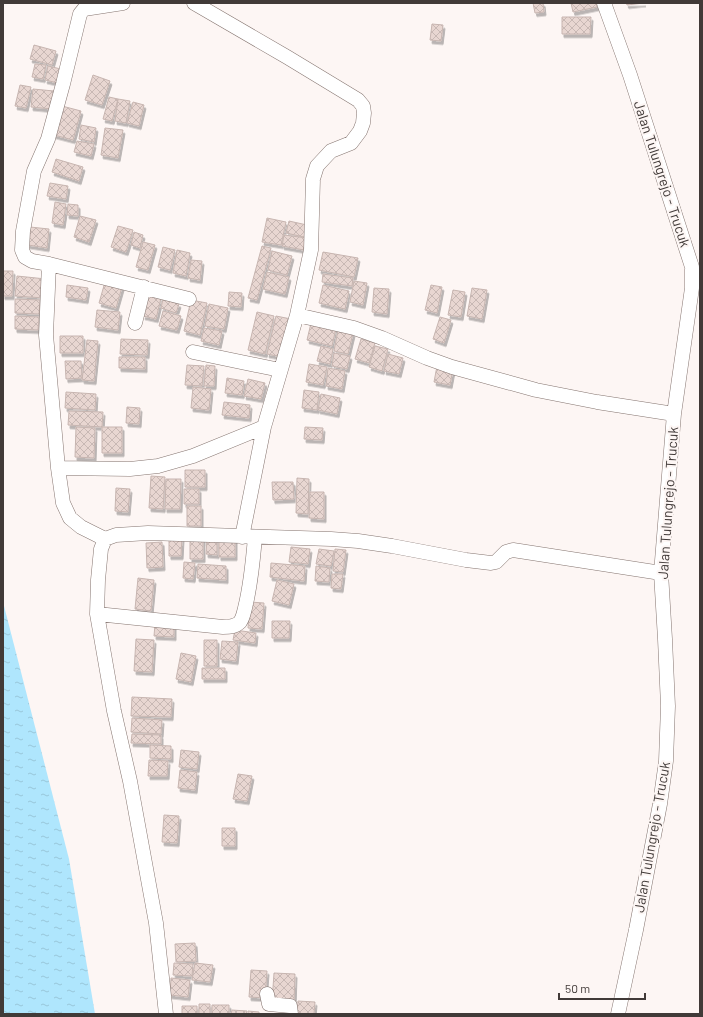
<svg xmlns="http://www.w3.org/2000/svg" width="703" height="1017" font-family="Barlow,sans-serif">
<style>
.water{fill:url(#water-ripples)}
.building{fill:url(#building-cross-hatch);stroke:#c7b5b0;filter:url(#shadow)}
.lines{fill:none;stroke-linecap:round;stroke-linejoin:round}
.street-casing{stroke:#857570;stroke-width:15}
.street{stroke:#fff;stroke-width:14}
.labels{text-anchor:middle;stroke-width:4;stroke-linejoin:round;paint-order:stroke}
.street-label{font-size:14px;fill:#413a38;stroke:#fdf6f4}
</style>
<defs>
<pattern id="water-ripples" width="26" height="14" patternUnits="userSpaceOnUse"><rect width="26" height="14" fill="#afe6fd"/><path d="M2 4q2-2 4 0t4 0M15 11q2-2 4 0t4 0" fill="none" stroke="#98c6da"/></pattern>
<pattern id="building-cross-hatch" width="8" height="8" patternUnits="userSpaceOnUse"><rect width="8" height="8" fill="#e8d6d1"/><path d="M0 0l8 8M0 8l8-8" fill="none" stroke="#c8b8b4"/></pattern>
<filter id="shadow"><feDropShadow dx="2" dy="3.5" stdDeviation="0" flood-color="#0004"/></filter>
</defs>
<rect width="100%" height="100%" fill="#fdf6f4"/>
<!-- water -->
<path class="water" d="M3,602L69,859L95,1014H3Z"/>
<!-- building -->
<path class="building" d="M533,3H543L544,12L535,13Z
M571,3H596L597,7L573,12Z
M626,3H644L627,5Z
M562,17H591L590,34H562Z
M432,24L443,25L441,41L430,40Z
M34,45L56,51L52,65L30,59Z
M35,64L46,65L43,79L32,77Z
M48,66L61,69L58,83L45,80Z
M93,75L110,81L102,105L85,100Z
M20,85L31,87L26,108L15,106Z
M33,89L54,91L52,109L31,107Z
M109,97L118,99L112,121L103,119Z
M118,99L130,101L126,123L115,121Z
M133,102L144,105L139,126L127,123Z
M62,106L81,111L73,140L54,135Z
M81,125L96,128L94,142L79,139Z
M105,128L123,130L118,158L101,155Z
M77,141L94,144L91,156L74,152Z
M56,159L83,167L79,181L52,172Z
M50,183L68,186L66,199L47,196Z
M55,202L66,204L63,225L52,223Z
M68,204L78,205V216L67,215Z
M80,216L96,220L89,242L74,237Z
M267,218L286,222L281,245L262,242Z
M289,221L307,225L304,237L286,233Z
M118,226L133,230L126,252L111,247Z
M30,227L49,229L47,248L28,245Z
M134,232L143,235L140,248L131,245Z
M284,235L307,238L304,250L282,246Z
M143,242L155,245L148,270L136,267Z
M262,246L271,248L257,300L248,298Z
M163,247L175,250L170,270L158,267Z
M177,250L190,253L186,276L173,273Z
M272,251L292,256L287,275L268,270Z
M323,252L358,258L354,277L319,270Z
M191,260L202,261L200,280L188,278Z
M3,271H13L12,296H3Z
M267,272L289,277L285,294L263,289Z
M323,274L353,278L352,286L322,282Z
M17,276L46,279L44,298L15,296Z
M354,281L367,283L363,305L350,302Z
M105,282L122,287L116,308L99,303Z
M67,285L88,288L86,300L66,297Z
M323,285L349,291L345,309L319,303Z
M431,285L442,287L437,313L425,310Z
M374,288L389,289L387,314L372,312Z
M472,288L487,290L482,319L467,316Z
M453,290L465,292L461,317L448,315Z
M229,292L242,293L241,307L228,306Z
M149,295L161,298L156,319L143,316Z
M15,299L40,300L39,314L15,313Z
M163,299L179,304L176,313L161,308Z
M191,300L207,303L200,335L184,331Z
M209,304L228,308L224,329L205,326Z
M97,310L120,312L118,330L95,327Z
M163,311L181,316L177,330L159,326Z
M257,312L274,316L265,354L248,350Z
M15,316L39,317L38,330L15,329Z
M276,316L291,319L282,357L267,354Z
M440,317L451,320L444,343L433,339Z
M311,323L336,328L332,346L307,340Z
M204,328L222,331L219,345L201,341Z
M338,330L353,333L348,354L334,351Z
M60,336H83V353H60Z
M121,339L148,340L147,355L120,354Z
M361,339L375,343L369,363L355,359Z
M87,340L98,341L94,381L82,380Z
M321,346L333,349L330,364L317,361Z
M375,346L388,349L382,371L369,367Z
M334,353L350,356L347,369L332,366Z
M388,354L403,358L399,374L384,371Z
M119,357H145V369L119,368Z
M65,361H81L82,378L66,379Z
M309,364L327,367L323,385L306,382Z
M187,365L204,366L202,386L185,385Z
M206,365L215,366L214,386H204Z
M437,366L453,369L450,385L434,382Z
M328,368L345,371L342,389L326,386Z
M227,378L244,381L242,395L225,393Z
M248,379L265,383L261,399L244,396Z
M193,387L211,389L209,410L191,408Z
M304,390L319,392L317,410L302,408Z
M66,392L96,394L95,410L65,408Z
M321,394L340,398L337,414L318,410Z
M224,402L250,405L249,418L222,415Z
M127,407L140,408L139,424L126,423Z
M69,411L103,412L102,427L68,425Z
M76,427L95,428L94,458L75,457Z
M102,427H122V453H102Z
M305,427L323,428L322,440L304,439Z
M185,470H205V487H185Z
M151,476L165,477L163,509L149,508Z
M297,478L309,479L308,514L296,513Z
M166,479H181L180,509H165Z
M272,482H293L294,499L273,500Z
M116,488L130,489L128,512L115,511Z
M184,489H199V504H184Z
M310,492H324V519L309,518Z
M187,506H201V526H187Z
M169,537H182L181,556H169Z
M190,537H203V559H190Z
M219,537H235V557H219Z
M207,538H217V555L206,554Z
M162,542L163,567L147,568L146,543Z
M291,547L310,549L308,564L289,562Z
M319,549L334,551L331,566L316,564Z
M335,549L346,550L343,572L333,571Z
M184,562L195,563L193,579L183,578Z
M271,563L305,566L304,581L270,577Z
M198,564L226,566V580L197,578Z
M316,566L330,568L329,582L315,581Z
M332,574H343L341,589L331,588Z
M138,578L154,580L151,611L135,609Z
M277,580L294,584L289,605L272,601Z
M250,602L264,603L262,629L248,628Z
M272,621H290L289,638H272Z
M155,624H174V637L154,636Z
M235,630L256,633L255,643L233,640Z
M136,639L154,640L152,672L134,671Z
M204,640H217V666H204Z
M222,641L238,642L236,661L220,659Z
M181,653L196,656L191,682L176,679Z
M202,668H225V679H202Z
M132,697L172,699L171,717L131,716Z
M132,718L162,720L161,734L131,732Z
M132,734L161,735V744L131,743Z
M150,745L171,746V759L150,758Z
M181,750L199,752L197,769L179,767Z
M149,760L168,761L167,776H148Z
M180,770L197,772L195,790L178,788Z
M238,774L252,776L247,801L233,799Z
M164,815L179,816L177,843L162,842Z
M222,828H235V846H222Z
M195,943L196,961L176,962L175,944Z
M174,963L193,964L192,976L173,975Z
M195,963L213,965L210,982L192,980Z
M251,970L267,971L265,998L249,997Z
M274,973L295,974L294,1003L272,1002Z
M171,978L190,980L188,997L170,995Z
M298,1001L315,1002L314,1014H297Z
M199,1004H210V1014H199Z
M212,1005H229V1014H212Z
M182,1006H197V1014H182Z
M232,1010L247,1011L246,1014H231Z
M248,1011L259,1012V1014H248Z"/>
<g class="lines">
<defs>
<path id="street" d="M194,3L287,57L358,100L363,106L364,113L363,123L360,131L351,143L331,151L317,166L313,179L311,250L297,315L264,427L242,537
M604,3L630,75L692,267V288L674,414L661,573L665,639L668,706L666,761L660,804L636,930L618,1014
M49,264L189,299
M297,315L354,328L382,338L427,358L452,367L536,390L597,402L674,414
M135,323L144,287
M193,352L280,370
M58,468L130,469L158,466L193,456L264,427
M105,539L81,527L70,518L63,503L58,468L46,335L49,264L32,261L25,257L22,250L23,231L34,171L48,139L63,84L80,14L84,9L123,3
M97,614L223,627C229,627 235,627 240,622C243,618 244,612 245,608C251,584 253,561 255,537
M267,994L269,1004L290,1006L291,1014
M166,1014L156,923L130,781L114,711L97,614L98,580L101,549L105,539L116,535L148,533L331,539L358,541L392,546L466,560L491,563L496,562L506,552L513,550L661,573"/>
</defs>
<!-- street casing -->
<use href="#street" class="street-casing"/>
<!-- street -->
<use href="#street" class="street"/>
</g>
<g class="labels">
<!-- street labels -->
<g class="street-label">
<text transform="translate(662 174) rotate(72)" y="5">Jalan Tulungrejo - Trucuk</text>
<text transform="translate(668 503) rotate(-86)" y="5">Jalan Tulungrejo - Trucuk</text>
<text transform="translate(652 837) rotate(-80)" y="5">Jalan Tulungrejo - Trucuk</text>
</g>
</g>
<!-- border -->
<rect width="703" height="1017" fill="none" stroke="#413a38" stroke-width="8"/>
<!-- scale -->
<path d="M559 993v6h86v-6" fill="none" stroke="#413a38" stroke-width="2"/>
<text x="565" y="993" font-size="12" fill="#413a38" stroke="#fdf6f4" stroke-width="3" paint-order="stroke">50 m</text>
</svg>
